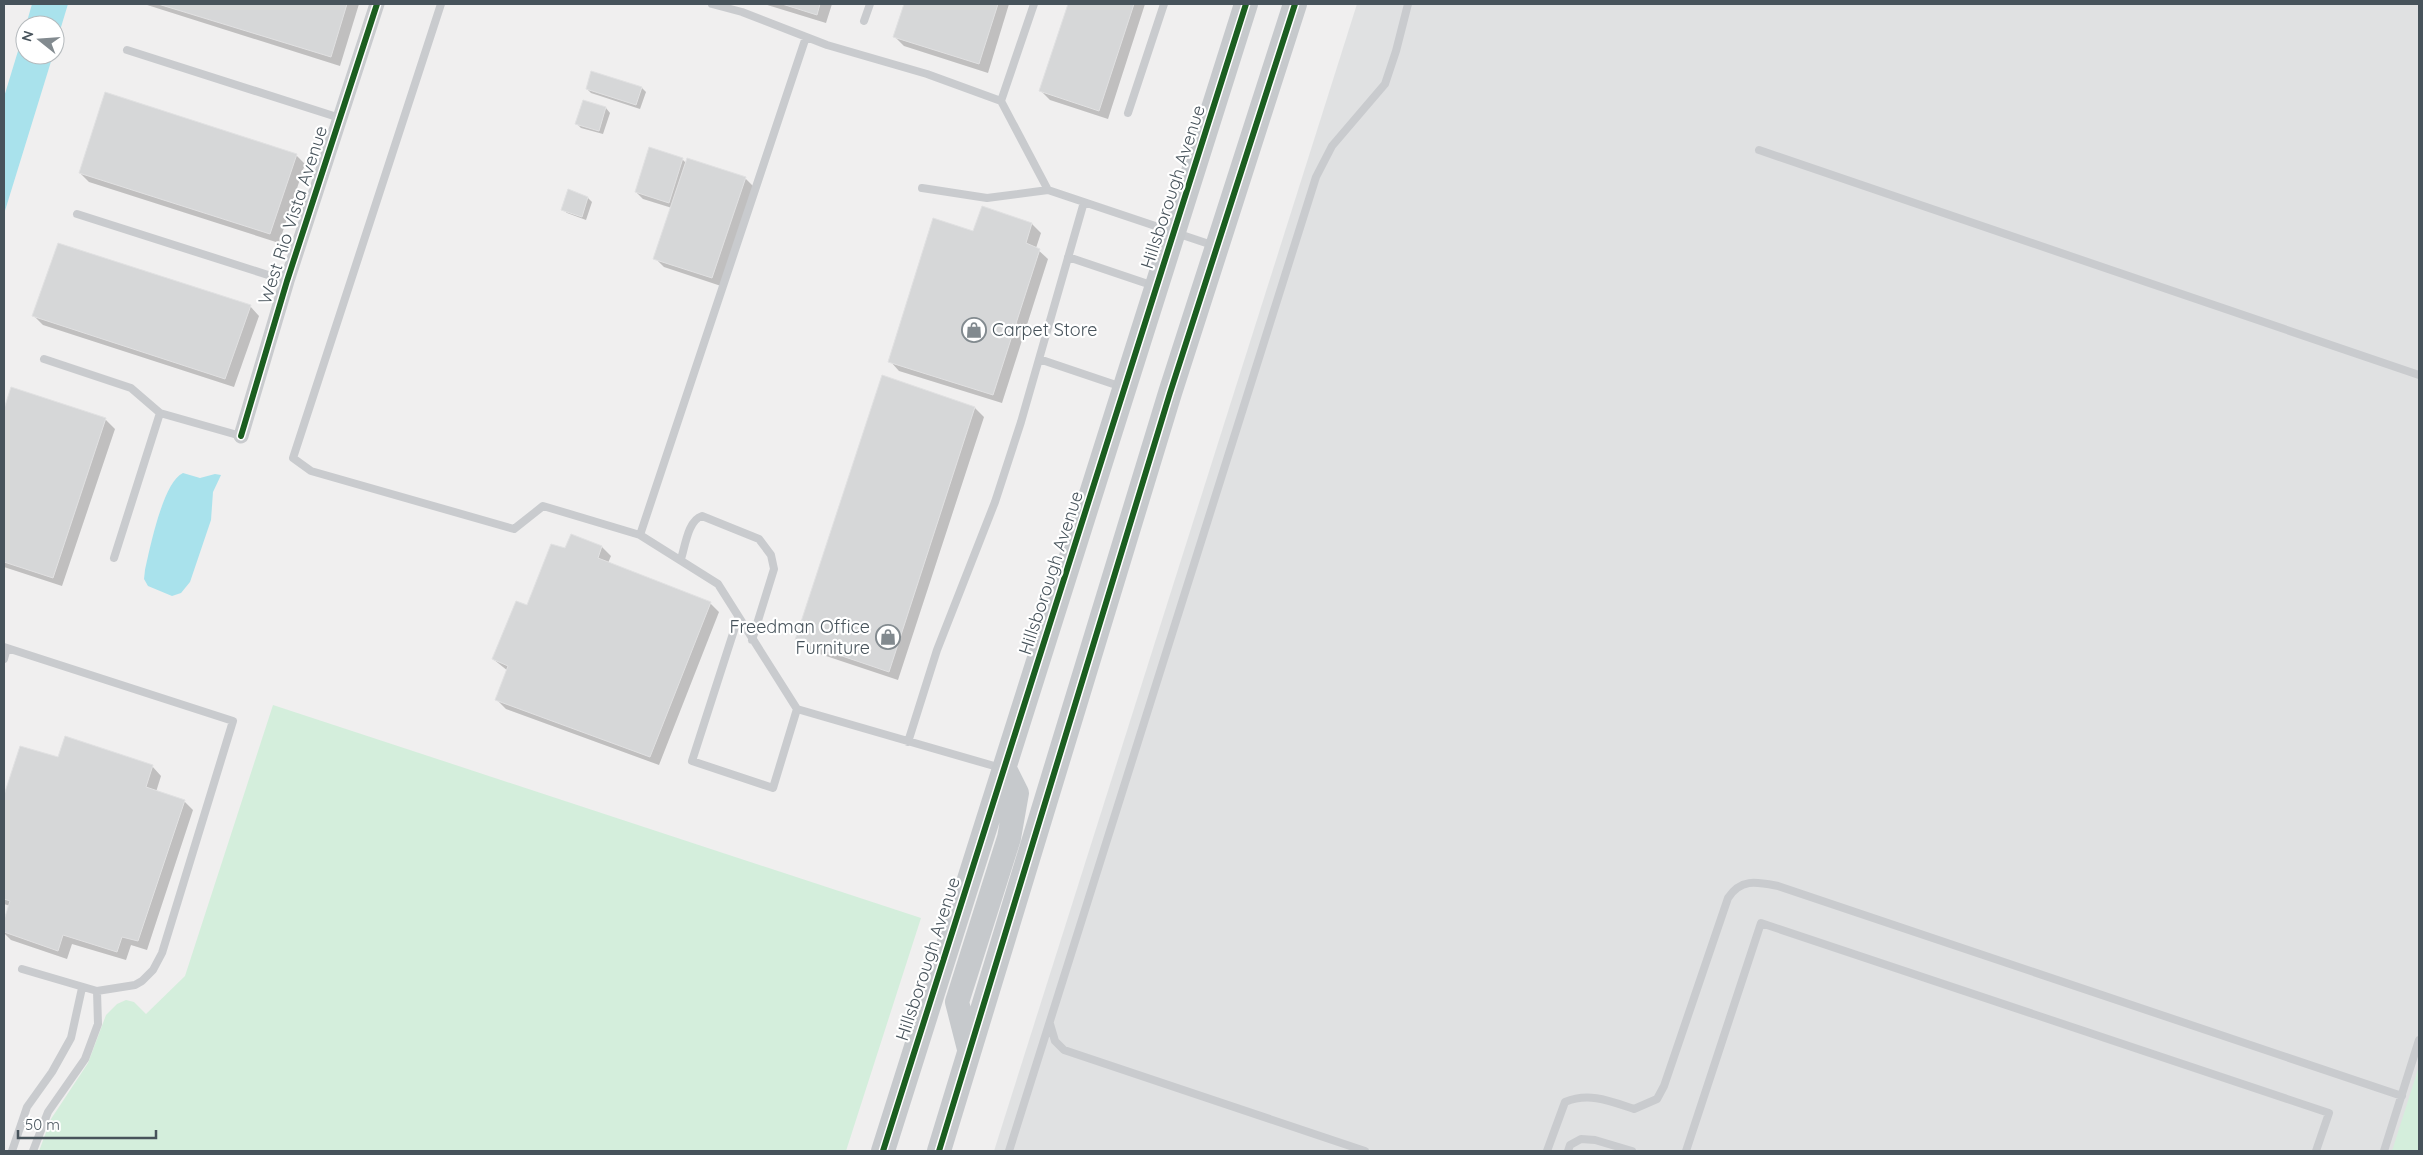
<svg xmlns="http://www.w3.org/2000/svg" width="2423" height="1155" font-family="Quicksand,sans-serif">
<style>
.airport{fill:#e0e1e2}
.green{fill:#d4eedc}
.water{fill:#a9e2ec}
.shadow{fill:#0003}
.building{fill:#d6d7d8;stroke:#e1e1e2}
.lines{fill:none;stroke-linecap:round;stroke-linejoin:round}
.lane{stroke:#c9cbce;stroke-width:8}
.street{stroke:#c9cbce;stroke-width:15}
.primary{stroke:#c6c9cc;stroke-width:24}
.cycleway-casing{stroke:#fff;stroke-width:9}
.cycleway{stroke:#1b5e20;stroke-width:6}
.labels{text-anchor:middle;stroke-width:4.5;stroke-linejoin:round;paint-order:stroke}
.street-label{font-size:18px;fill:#47535b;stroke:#fff}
.poi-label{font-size:18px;fill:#47535b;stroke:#fff;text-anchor:start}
</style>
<rect width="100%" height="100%" fill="#f0efef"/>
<!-- airport -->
<path class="airport" d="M1357,4H2419V1151H994Z"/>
<!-- green -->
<path class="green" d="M273,705L921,918L846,1151H39L51,1119L88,1063L106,1015L117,1004L126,1000L134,1002L146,1014L185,976Z
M2419,1066V1151H2392Z"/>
<!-- water -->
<path class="water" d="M32,4H68L55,47V25H26Z
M25,28V55H53L4,214V97Z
M183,473L200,478L215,474L221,475L213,492L211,520L190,582L181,593L172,596L148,586L144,579L145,570C150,548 163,482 183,473Z"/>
<!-- shadow -->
<path class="shadow" d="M144,4H359L340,66Z
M764,4H832L826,23Z
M905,4H1009L988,73L904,46L895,37Z
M1069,4H1145L1108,119L1050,100L1041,91Z
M642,88L646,92L640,109L591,93L587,89Z
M584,101L606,108L610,113L603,134L581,128L576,123Z
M296,155L305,164L279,243L89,182L80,173Z
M682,159L686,163L745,178L754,187L721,286L664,267L655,258L672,208L643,199L636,192Z
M588,198L592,202L586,220L567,213L562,209Z
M1032,224L1041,233L1036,248L1048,259L1002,403L899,371L890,361Z
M250,306L259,316L234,387L43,325L34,316Z
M882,377L975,408L984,417L898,680L805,649L796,640Z
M12,389L106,420L115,429L62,586L4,567V412Z
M571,535L602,547L611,556L608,563L710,603L719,612L659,765L506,709L497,700L508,671L493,659L566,550Z
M21,747L58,759L152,766L161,776L156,792L184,801L193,810L147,950L131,945L126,960L72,944L67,959L11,940L4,933V925L10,906L4,904V799Z"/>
<!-- building -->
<path class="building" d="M158,4H347L331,57Z
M782,4H820L817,15Z
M904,4H998L979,64L893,37Z
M1068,4H1134L1099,111L1039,91Z
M591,71L642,87L636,105L586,89Z
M105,92L297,154L270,234L79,173Z
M583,100L606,107L599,131L575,124Z
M649,147L683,158L669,203L635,192Z
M687,158L746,177L712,278L653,259Z
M568,189L588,197L582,217L561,210Z
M982,206L1032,223L1026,243L1040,249L993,395L888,362L933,218L973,231Z
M58,243L251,305L225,379L32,316Z
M882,375L975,407L889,672L795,640Z
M11,387L106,418L53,578L4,562V409Z
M571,534L602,546L598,558L711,602L650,757L495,700L508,666L492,659L516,601L527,605L551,544L565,548Z
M65,736L153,765L146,787L185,800L138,941L122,937L117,952L63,935L58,951L4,932V920L10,901L4,899V795L20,746L58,757Z"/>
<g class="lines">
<!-- lane -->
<path class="lane" d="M441,4L293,458L311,471L514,529L543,506L640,535L806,37
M712,4L742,12L827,45L927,74L1001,101L1048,190L1215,246
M864,21L870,4
M127,50L340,118
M1001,101L1034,4
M1128,113L1164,4
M1759,150L2419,375
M922,188L987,198L1048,190
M77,214L287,281
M1068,257L1154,286
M44,359L131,388L160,413L241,436
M1039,359L1122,387
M640,535L718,584L797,709L1001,768
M114,558L160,413
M681,559C685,547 688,520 702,516L759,539L771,555L774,569L752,640
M738,618L692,761L773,788L797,709
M4,647L233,721L162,953L153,970L142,981L135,985L97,991L22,969
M4,659L7,648
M908,742L937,650L995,502L1021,422L1084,202
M1050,1024L1055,1041L1064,1050L1365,1151
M12,1151L27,1107L52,1072L71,1038L82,988
M33,1151L48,1112L85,1059L98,1024L97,991
M1009,1151L1316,177L1332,146L1385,84L1396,51L1408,4
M1547,1151L1565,1102C1589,1092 1610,1101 1634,1109L1657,1099L1664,1086L1728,898C1741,878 1757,882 1778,886L2402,1096
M1568,1151L1570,1145L1581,1139L1595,1140L1632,1151
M1686,1151L1761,923L2329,1113L2316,1151
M2384,1151L2419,1040"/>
<!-- street -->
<path class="street" d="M241,436L287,281L377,4"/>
<!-- primary -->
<path class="primary" d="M969,1049L957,1002L1009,838L1017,793L1005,769
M883,1151L1246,4
M939,1151L1170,393L1295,4"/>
<defs>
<path id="cycleway" d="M241,436L287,281L377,4
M883,1151L1246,4
M939,1151L1170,393L1295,4"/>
</defs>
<!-- cycleway casing -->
<use href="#cycleway" class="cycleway-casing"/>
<!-- cycleway -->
<use href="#cycleway" class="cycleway"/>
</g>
<!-- icons -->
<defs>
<symbol id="shop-ring" viewBox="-11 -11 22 22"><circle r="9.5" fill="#fff" stroke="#828a8f" stroke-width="1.5"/><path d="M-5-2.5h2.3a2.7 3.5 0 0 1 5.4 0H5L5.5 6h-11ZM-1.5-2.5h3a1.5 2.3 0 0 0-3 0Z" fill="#828a8f"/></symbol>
</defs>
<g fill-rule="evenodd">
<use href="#shop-ring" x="960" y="316" width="28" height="28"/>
<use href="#shop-ring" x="874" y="623" width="28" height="28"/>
</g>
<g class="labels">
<!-- street labels -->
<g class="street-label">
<text transform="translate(1173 187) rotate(-72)" y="6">Hillsborough Avenue</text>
<text transform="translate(293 215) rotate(-72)" y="6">West Rio Vista Avenue</text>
<text transform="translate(1051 573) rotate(-72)" y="6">Hillsborough Avenue</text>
<text transform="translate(928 959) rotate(-72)" y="6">Hillsborough Avenue</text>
</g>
<!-- poi labels -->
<g class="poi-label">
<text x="992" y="336">Carpet Store</text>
<text x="870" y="633" text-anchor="end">Freedman Office<tspan x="870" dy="21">Furniture</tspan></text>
</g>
</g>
<!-- border -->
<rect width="2423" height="1155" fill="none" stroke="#47535b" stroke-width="10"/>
<!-- north arrow -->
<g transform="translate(40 40) rotate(287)"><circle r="24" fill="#ffffff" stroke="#b5babd"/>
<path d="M0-4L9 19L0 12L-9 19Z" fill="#828a8f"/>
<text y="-8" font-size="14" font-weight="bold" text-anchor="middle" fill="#47535b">N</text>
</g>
<!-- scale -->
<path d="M18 1130v8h138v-8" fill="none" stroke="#47535b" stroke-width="2.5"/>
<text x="25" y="1130" font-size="15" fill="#47535b" stroke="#ffffff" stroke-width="4" paint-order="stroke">50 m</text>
</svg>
